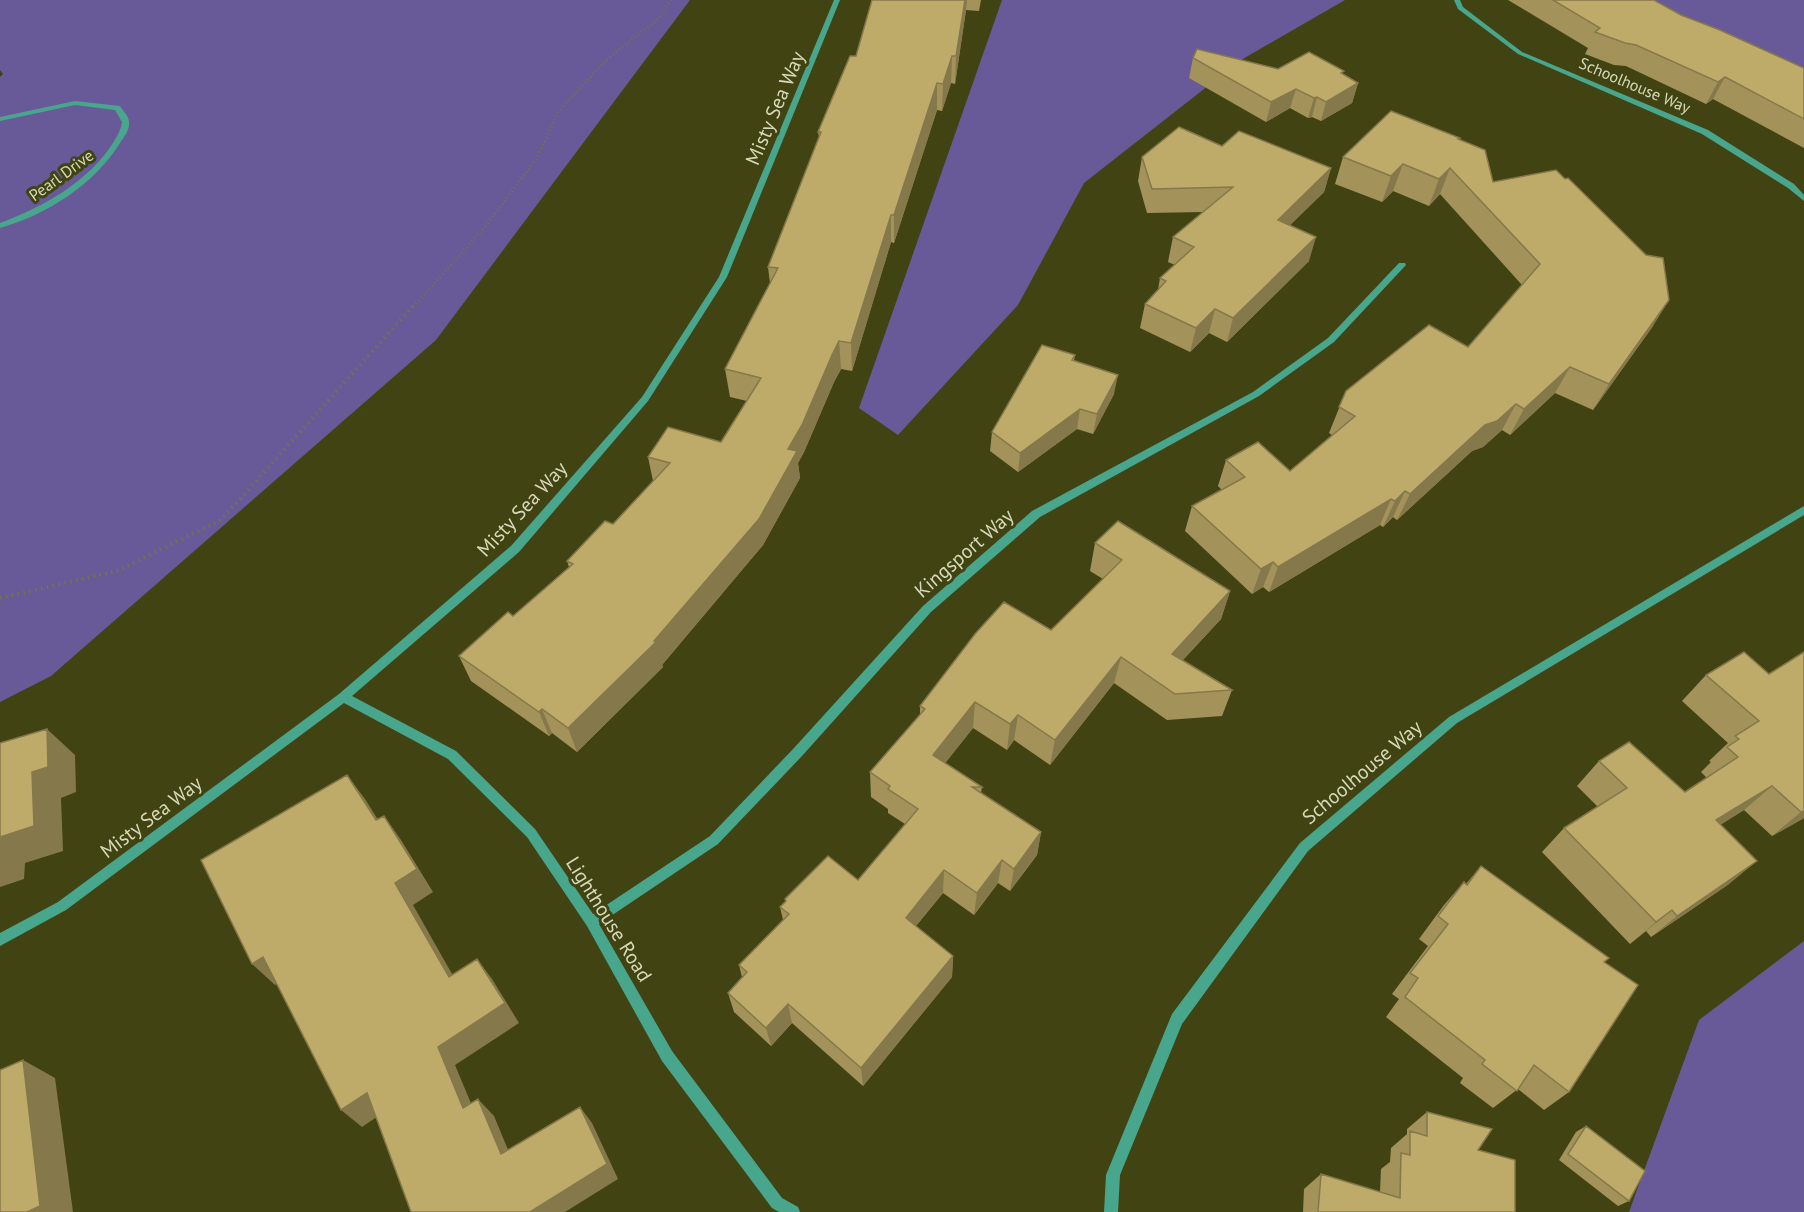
<svg xmlns="http://www.w3.org/2000/svg" width="1804" height="1212" font-family="'PT Sans',sans-serif">
<style>
.green{fill:#685999}
.lines{fill:none;stroke-linecap:round;stroke-linejoin:round}
.path-far1{stroke:#717548;stroke-width:3;stroke-dasharray:1 3;stroke-linecap:butt}
.path{stroke:#717548;stroke-width:4;stroke-dasharray:1.5 4.5;stroke-linecap:butt}
.minor{fill:#48a68d;fill-rule:evenodd}
.wall{fill:#a3935a}
.shaded-wall{fill:#85784a}
.building{fill:#beab69;stroke:#85784a;stroke-width:1.5}
.labels{text-anchor:middle;stroke-width:6;stroke-linejoin:round;paint-order:stroke}
.far-street-label{font-size:16px;fill:#d6dab9;stroke:#414412}
.street-label{font-size:20px;fill:#d6dab9;stroke:#414412}
</style>
<rect width="100%" height="100%" fill="#414412"/>
<!-- green -->
<path class="green" d="M0,0H690L436,340L51,676L0,702V77L3,74L0,70Z
M1002,0H1345L1241,60L1084,183L1018,305L898,435L859,408Z
M1624,0H1804V83Z
M1804,941V1212H1629L1699,1020Z"/>
<g class="lines">
<!-- path-far1 -->
<path class="path-far1" d="M413,307L484,228L537,158L558,112L605,61L658,19L671,0"/>
<!-- path -->
<path class="path" d="M0,598L117,571L221,520L414,305"/>
<!-- minor -->
<path class="minor" d="M834,0H840L727,277L648,401L519,552L352,696L456,751L535,829L593,914L710,836L794,748L923,606L1032,511L1253,392L1328,338L1399,263H1405L1406,265L1334,342L1259,396L1040,517L931,612L802,756L718,844L599,924L672,1051L782,1198L798,1207L800,1212H779L772,1208L662,1061L587,926L527,837L448,759L344,703L66,910L0,946V933L58,902L339,694L511,546L642,397L719,277Z
M1454,0H1460L1463,7L1522,52L1708,130L1794,184L1804,195V201L1788,188L1702,134L1518,54L1458,9Z
M75,101L120,106C123,111 129,116 129,122C130,130 124,137 120,143C94,185 46,215 0,228V223C43,207 88,182 113,143C117,136 121,130 122,122L115,110L75,105L0,121V117Z
M1804,506V515L1457,723L1308,851L1182,1024L1120,1175L1118,1212H1104L1106,1175L1172,1014L1300,843L1449,717Z"/>
</g>
<!-- wall -->
<path class="wall" d="M872,0H981L979,11L966,10L955,84L951,83L942,111L937,110L894,243L891,242L852,371L841,369L834,382L804,452L798,463L800,478L763,545L662,665L663,667L577,752L552,733L549,736L471,681L459,656L513,616L569,567L567,561L613,524L653,481L648,457L721,442L747,401L730,397L725,369L770,283L768,267L819,137L818,132L856,56Z
M1508,0H1654L1681,15L1804,68V148L1713,99L1706,104L1626,66L1614,65L1585,54L1588,48Z
M1193,58L1278,69L1343,74L1358,83L1352,103L1321,121L1312,117L1308,118L1290,108L1266,122L1189,78Z
M1460,138L1459,140L1493,182L1653,326L1593,410L1555,393L1510,435L1502,430L1483,447L1472,451L1397,520L1393,517L1383,527L1380,525L1269,592L1263,587L1252,594L1185,531L1192,506L1222,490L1218,486L1226,460L1290,471L1332,435L1329,433L1346,391L1468,347L1522,285L1440,194L1429,206L1393,191L1382,202L1335,184L1343,157Z
M1222,146L1331,168L1324,192L1290,225L1309,261L1227,342L1209,333L1190,352L1140,328L1145,304L1158,290L1160,278L1175,265L1168,262L1173,237L1203,212L1147,213L1138,181L1142,157Z
M1075,355L1074,361L1114,394L1093,434L1077,429L1018,472L990,451L992,432Z
M1095,543L1230,591L1221,619L1183,660L1232,690L1222,716L1167,720L1114,683L1050,765L1014,740L1007,750L973,728L945,763L982,787L981,793L1041,832L1037,855L1010,891L998,883L974,915L943,893L916,926L953,956L952,977L863,1086L792,1023L771,1046L734,1012L728,993L742,977L739,965L783,920L780,907L785,902V899L858,880L905,824L888,813V809L871,797L870,772L920,715V706L1051,630L1103,579L1090,571Z
M1804,652V818L1772,836L1744,810L1720,825L1729,884L1651,937L1646,931L1630,944L1542,852L1564,828L1598,807L1577,786L1599,761L1685,792L1707,778L1701,772L1711,762L1709,761L1728,743L1682,701L1706,675L1769,674Z
M1481,866L1604,962L1569,1092L1544,1110L1518,1089L1493,1108L1460,1083L1463,1078L1386,1017L1399,999L1392,994L1428,946L1419,939L1444,905L1464,882L1466,884Z
M1427,1112L1478,1150L1515,1212H1303L1304,1189L1321,1174L1380,1192L1381,1169L1390,1162L1391,1148L1407,1134V1129Z
M1586,1126L1629,1201L1618,1206L1559,1160L1576,1132Z"/>
<!-- shaded-wall -->
<path class="shaded-wall" d="M965,0H967L966,10L955,84L956,56Z
M952,56L951,83L942,111L943,84Z
M1725,77L1713,99L1706,104L1718,82Z
M937,83V110L894,243V215Z
M1358,83L1352,103L1321,121L1326,102Z
M1296,89L1290,108L1266,122L1271,102Z
M1317,97L1312,117L1308,118L1314,98Z
M1403,164L1393,191L1382,202L1391,176Z
M1331,168L1324,192L1271,244L1278,220Z
M1450,168L1440,194L1429,206L1439,179Z
M891,215V242L852,371L851,343Z
M1316,237L1309,261L1227,342L1233,318Z
M1669,300L1653,326L1593,410L1609,384Z
M1215,309L1209,333L1190,352L1196,328Z
M839,341L841,369L834,382L804,452L798,463L800,478L763,545L662,665L663,667L577,752L568,728L654,641L832,355Z
M1570,367L1555,393L1510,435L1524,409Z
M1118,375L1114,394L1093,434L1097,414Z
M1516,404L1502,430L1483,447L1472,451L1397,520L1410,494L1485,425Z
M1080,409L1077,429L1018,472L1020,453Z
M1405,491L1393,517L1383,527L1395,501Z
M1391,499L1380,525L1269,592L1278,567Z
M1273,562L1263,587L1252,594L1261,569Z
M1230,591L1221,619L1164,680L1172,654Z
M1121,657L1114,683L1050,765L1055,740Z
M975,702L973,728L932,780L933,755Z
M542,709L552,733L549,736L539,712Z
M1018,715L1014,740L1007,750L1010,724Z
M47,729L75,755L76,792L61,798L63,851L25,863L24,879L0,887V837L32,772Z
M347,775L365,799L393,844L376,820Z
M1772,786L1744,810L1689,844L1716,820Z
M1804,811V818L1772,836L1801,812Z
M384,816L401,840L433,892L413,905L465,997L449,977L395,883Z
M1041,832L1037,855L1010,891L1014,869Z
M1002,860L998,883L974,915L977,893Z
M1757,861L1729,884L1651,937L1677,916Z
M944,870L943,893L905,939L906,918Z
M1672,910L1646,931L1630,944L1656,922Z
M953,956L952,977L863,1086L861,1068Z
M263,957L286,978L275,985L252,964Z
M477,959L492,979L519,1023L455,1065L480,1125L463,1108L438,1047Z
M788,1004L792,1023L771,1046L766,1028Z
M23,1060L55,1078L73,1212H27Z
M367,1093L387,1110L362,1127L341,1110Z
M478,1099L494,1116L516,1169L501,1154Z
M580,1107L592,1123L618,1179L565,1212H530Z"/>
<!-- building -->
<path class="building" d="M872,0H965L956,56H952L943,84L937,83L894,215H891L851,343L839,341L832,355L802,425L788,449L797,451L759,519L654,641L656,642L568,728L542,709L539,712L459,656L508,612L513,616L573,564L567,561L605,521L613,524L670,463L648,457L668,427L721,442L761,378L725,369L778,268L768,267L821,132H818L850,56H856Z
M1553,0H1654L1681,15L1720,30L1804,68V119L1725,77L1718,82L1636,45L1625,43L1595,32L1600,28Z
M1197,49L1278,69L1309,52L1344,71L1341,73L1358,83L1326,102L1317,97L1314,98L1296,89L1271,102L1193,58Z
M1391,111L1460,138L1458,139L1485,150L1493,182L1556,170L1565,179L1568,178L1646,255L1663,258L1669,300L1609,384L1570,367L1524,409L1516,404L1497,421L1485,425L1410,494L1405,491L1395,501L1391,499L1278,567L1273,562L1261,569L1192,506L1245,477L1226,460L1258,442L1290,471L1355,416L1339,407L1346,391L1429,325L1468,347L1540,264L1450,168L1439,179L1403,164L1391,176L1343,157Z
M1179,127L1222,146L1239,131L1331,168L1278,220L1316,237L1233,318L1215,309L1196,328L1145,304L1166,281L1160,278L1194,247L1173,237L1233,187L1152,189L1142,157Z
M1042,345L1075,355L1072,360L1118,375L1097,414L1080,409L1020,453L992,432Z
M1118,521L1230,591L1172,654L1232,690L1175,694L1121,657L1055,740L1018,715L1010,724L975,702L933,755L982,787H972L1041,832L1014,869L1002,860L977,893L944,870L906,918L953,956L861,1068L788,1004L766,1028L728,993L747,972L739,965L789,914L780,907L786,901L785,899L828,856L858,880L918,809L888,789L890,786L870,772L925,709L920,706L975,634L1004,602L1051,630L1122,560L1095,543Z
M1744,652L1769,674L1804,652V811L1801,812L1772,786L1716,820L1757,861L1677,916L1672,910L1656,922L1564,828L1627,788L1599,761L1629,742L1685,792L1738,757L1727,747L1739,739L1735,736L1759,721L1706,675Z
M47,729L48,767L32,772L34,826L0,837V743Z
M347,775L376,820L384,816L417,869L395,883L449,977L477,959L505,1003L438,1047L463,1108L478,1099L501,1154L580,1107L607,1164L530,1212H411L367,1093L341,1110L263,957L252,964L201,860Z
M1481,866L1609,958L1604,962L1638,985L1569,1092L1534,1065L1517,1091L1482,1064L1485,1060L1405,997L1418,978L1410,973L1448,924L1438,916L1464,882L1467,885Z
M23,1060L40,1206L27,1212H0V1070Z
M1427,1112L1492,1129L1478,1150L1515,1160V1212H1318L1321,1174L1400,1198L1401,1153L1410,1155V1131L1427,1136Z
M1586,1126L1645,1171L1629,1201L1568,1154Z"/>
<g class="labels">
<!-- far-street labels -->
<g class="far-street-label">
<text transform="translate(1635 85) rotate(23)" y="6">Schoolhouse Way</text>
<text transform="translate(61 175) rotate(-36)" y="6">Pearl Drive</text>
</g>
<!-- street labels -->
<g class="street-label">
<text transform="translate(775 108) rotate(-67)" y="7">Misty Sea Way</text>
<text transform="translate(522 509) rotate(-47)" y="7">Misty Sea Way</text>
<text transform="translate(964 553) rotate(-41)" y="7">Kingsport Way</text>
<text transform="translate(1362 772) rotate(-40)" y="7">Schoolhouse Way</text>
<text transform="translate(151 817) rotate(-37)" y="7">Misty Sea Way</text>
<text transform="translate(609 919) rotate(58)" y="7">Lighthouse Road</text>
</g>
</g>
</svg>
